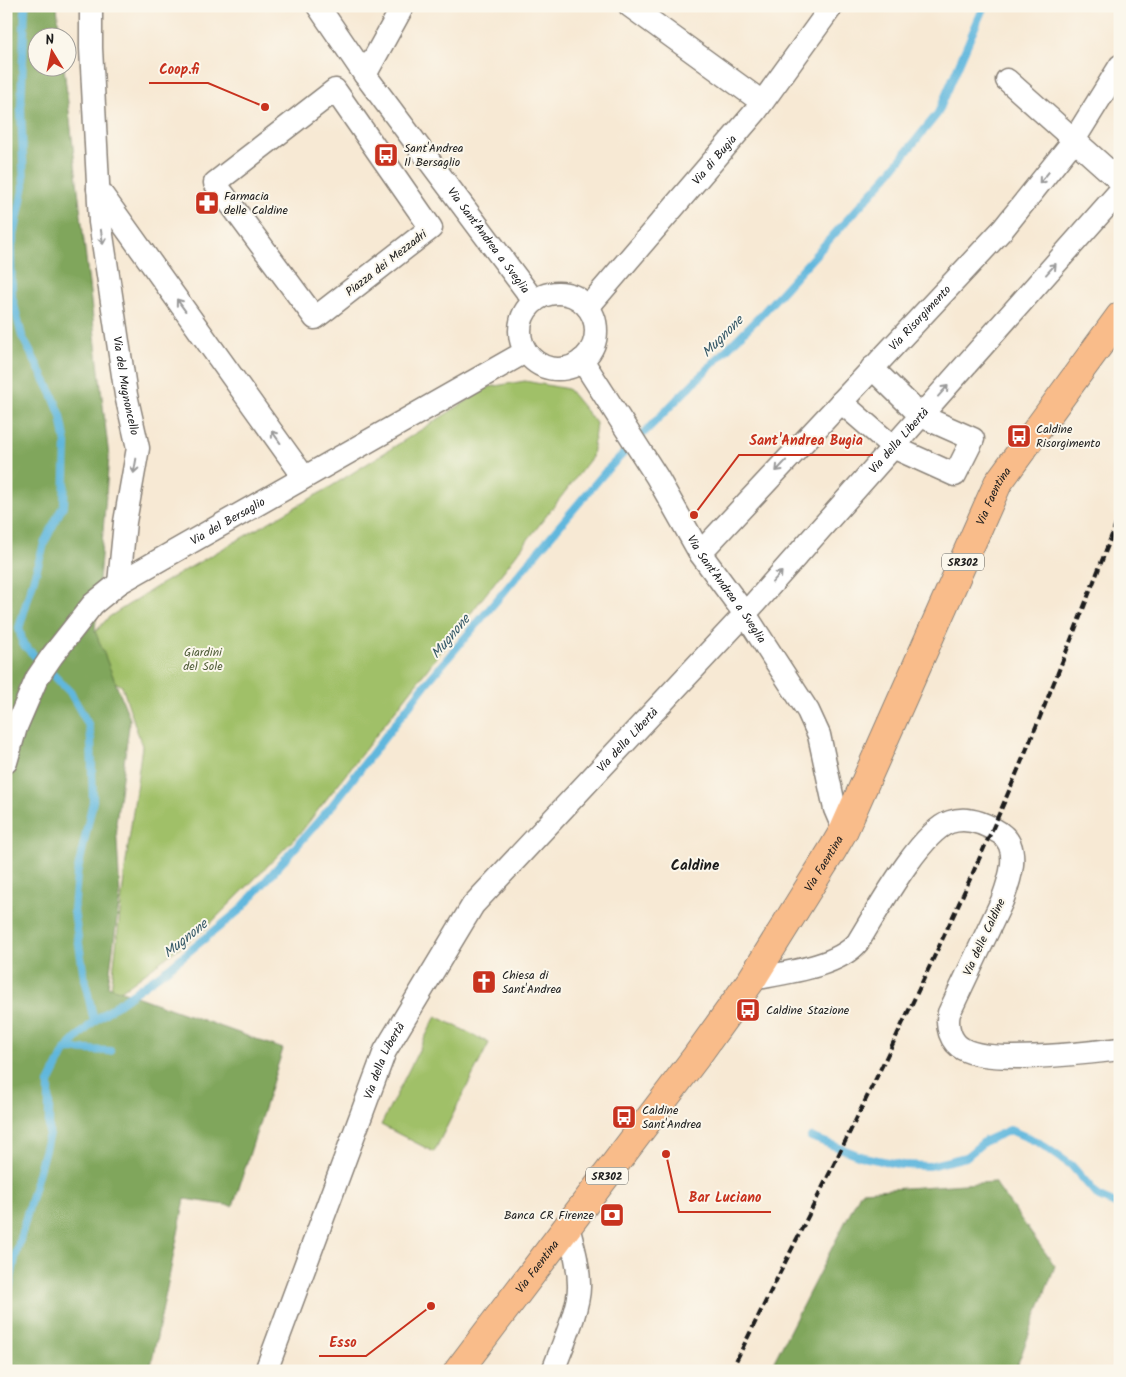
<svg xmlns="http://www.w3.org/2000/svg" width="1126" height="1377" font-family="Kalam,sans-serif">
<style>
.green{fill:#a0c068;stroke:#5e6e42}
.forest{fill:#80a65c;stroke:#4e613c}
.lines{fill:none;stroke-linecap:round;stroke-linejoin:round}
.stream{stroke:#60b7dd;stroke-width:8}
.street-casing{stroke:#8a8278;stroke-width:25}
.primary-casing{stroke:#8a8278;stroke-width:30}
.street{stroke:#fff;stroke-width:22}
.primary{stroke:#f9bc8a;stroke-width:28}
.rail{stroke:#1c1c1c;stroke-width:4;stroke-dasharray:8 4;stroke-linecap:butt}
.oneway{stroke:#999}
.labels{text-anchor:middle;stroke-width:4;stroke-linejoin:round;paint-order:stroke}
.shield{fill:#fbf7ec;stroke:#5f5e5a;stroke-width:1}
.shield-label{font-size:11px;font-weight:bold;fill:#1c1c1c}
.poi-label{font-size:12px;fill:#1c1c1c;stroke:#fbf7ec;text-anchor:start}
.street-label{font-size:12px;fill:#1c1c1c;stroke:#fbf7ec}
.park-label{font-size:12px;fill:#515e3a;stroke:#fbf7ec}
.water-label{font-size:14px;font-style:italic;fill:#375a69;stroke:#fbf7ec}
.quarter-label{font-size:15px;font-weight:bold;fill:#1c1c1c;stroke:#fbf7ec}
.leader{fill:none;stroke:#c8321e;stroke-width:2}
.callout-dot{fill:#c8321e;stroke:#fbf7ec;stroke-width:2}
.callout-label{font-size:14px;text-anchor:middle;font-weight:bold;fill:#c8321e;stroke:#fbf7ec;stroke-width:4;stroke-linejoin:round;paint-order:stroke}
</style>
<rect width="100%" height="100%" fill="#fbf7ec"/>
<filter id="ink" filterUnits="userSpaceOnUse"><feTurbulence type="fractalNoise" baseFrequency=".02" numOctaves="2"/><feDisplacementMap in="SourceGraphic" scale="10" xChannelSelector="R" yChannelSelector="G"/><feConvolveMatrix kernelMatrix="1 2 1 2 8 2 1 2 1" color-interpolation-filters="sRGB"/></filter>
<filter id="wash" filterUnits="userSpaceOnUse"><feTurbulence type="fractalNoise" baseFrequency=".0096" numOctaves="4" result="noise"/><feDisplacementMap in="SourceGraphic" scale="20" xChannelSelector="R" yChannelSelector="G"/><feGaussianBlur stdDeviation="1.12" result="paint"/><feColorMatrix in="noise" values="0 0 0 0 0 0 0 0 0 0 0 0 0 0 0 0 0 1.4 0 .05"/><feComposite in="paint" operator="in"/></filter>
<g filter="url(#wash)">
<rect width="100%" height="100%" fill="#f7e9d4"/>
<!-- green -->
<path class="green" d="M525,381L568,389L596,423L592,457L301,832L207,927L110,999L125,869L142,746L122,686L71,658L109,617L161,584L327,489L489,387Z
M436,1016L489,1043L434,1152L381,1125Z"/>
<!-- forest -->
<path class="forest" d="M6,6H57L60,37L38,38V68H64L109,457L95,631L130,719L116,822L120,896L108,986L283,1049L233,1206L185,1199L150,1371H6Z
M994,1182L1055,1266L1015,1371H769L861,1191Z"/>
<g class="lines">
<!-- stream -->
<path class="stream" d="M25,6L21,109L24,185L11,251L12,297L22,336L52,394L61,416L66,444L64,504L45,541L19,628L23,644L70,692L88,724L91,739L93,801L77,874L74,911L84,977L94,1021
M66,1049L110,1051
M811,1137L863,1157L902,1165L929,1166L966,1157L985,1141L1010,1130L1038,1142L1071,1165L1099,1197L1120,1206
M6,1304L15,1258L49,1134V1083L66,1049L94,1021L170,967L240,910L331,807L425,685L606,471L760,316L887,176L938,113L984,6"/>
</g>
</g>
<g filter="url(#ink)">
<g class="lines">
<defs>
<g id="street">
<path id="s1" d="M91,6V48L100,222L126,395L138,448L125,522L119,583"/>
<path id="s2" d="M318,6L365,75L534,301"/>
<path d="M630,6L762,102"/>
<path d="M365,75L403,6"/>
<path d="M1007,80L1120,181"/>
<path d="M335,90L431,228L315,318L215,183Z"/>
<path d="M98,189L304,477"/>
<circle cx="558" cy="331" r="38"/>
<path id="s3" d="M588,307L756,111L832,6"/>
<path id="s4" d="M582,360L657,477L700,553L745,614L808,711L819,735L835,809L844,830"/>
<path d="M841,402L893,447L955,475L973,439L921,416L872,368"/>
<path id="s5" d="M700,553L1003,229L1074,140L1120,66"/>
<path id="s6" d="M6,762L16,727L37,678L52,656L93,604L119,583L525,352"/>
<path d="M752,979C783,973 838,967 858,942C876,913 920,832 950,822C967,816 986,824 1000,833C1022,848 1009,882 1002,901L949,1013C946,1026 950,1042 963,1049C991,1065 1085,1053 1120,1049"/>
<path id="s7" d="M266,1371L385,1051L473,905L745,614L1120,191"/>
<path d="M553,1371C561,1349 580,1307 579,1285C579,1265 573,1245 568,1227"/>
</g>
<g id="primary">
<path id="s8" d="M458,1371L696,1057L752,979L833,849L844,830L998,483L1120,316"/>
</g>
</defs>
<!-- street casing -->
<use href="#street" class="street-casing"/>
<!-- primary casing -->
<use href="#primary" class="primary-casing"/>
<!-- street -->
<use href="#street" class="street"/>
<!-- primary -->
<use href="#primary" class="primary"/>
<!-- rail -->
<path class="rail" d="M731,1371C820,1192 911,1013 992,830C1038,726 1079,620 1120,514"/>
</g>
<!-- one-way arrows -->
<defs><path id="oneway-shaft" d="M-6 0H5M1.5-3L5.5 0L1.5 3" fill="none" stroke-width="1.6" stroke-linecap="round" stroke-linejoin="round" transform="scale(1.25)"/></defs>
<g class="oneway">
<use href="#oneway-shaft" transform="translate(1044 178) rotate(129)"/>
<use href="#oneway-shaft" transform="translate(102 237) rotate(81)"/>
<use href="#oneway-shaft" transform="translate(1051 269) rotate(-48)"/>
<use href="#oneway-shaft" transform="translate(181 305) rotate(-126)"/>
<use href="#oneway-shaft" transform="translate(943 391) rotate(-48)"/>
<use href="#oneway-shaft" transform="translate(276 437) rotate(-126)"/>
<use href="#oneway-shaft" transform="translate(135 466) rotate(100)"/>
<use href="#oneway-shaft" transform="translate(781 466) rotate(133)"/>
<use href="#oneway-shaft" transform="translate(777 577) rotate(-48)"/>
</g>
</g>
<!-- icons -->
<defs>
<symbol id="bus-square" viewBox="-11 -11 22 22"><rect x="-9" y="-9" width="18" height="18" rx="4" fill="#c8321e" stroke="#fbf7ec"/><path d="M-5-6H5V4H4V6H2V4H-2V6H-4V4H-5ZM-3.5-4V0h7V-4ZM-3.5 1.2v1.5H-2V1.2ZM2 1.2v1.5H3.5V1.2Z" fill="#fff"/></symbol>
<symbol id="pharmacy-square" viewBox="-11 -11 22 22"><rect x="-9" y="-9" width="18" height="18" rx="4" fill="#c8321e" stroke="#fbf7ec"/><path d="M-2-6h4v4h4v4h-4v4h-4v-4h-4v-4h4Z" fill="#fff"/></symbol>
<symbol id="church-square" viewBox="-11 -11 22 22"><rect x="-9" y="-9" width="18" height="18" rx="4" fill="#c8321e" stroke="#fbf7ec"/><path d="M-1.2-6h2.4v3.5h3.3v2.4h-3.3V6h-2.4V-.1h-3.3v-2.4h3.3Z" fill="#fff"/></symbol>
<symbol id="bank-square" viewBox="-11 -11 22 22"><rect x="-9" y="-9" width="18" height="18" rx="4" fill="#c8321e" stroke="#fbf7ec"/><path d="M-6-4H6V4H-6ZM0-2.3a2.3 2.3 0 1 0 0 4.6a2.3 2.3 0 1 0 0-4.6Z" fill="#fff"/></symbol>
</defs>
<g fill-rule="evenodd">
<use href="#bus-square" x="372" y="141" width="28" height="28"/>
<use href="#pharmacy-square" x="193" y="189" width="28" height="28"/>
<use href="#bus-square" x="1005" y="422" width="28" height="28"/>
<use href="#church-square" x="470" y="968" width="28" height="28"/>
<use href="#bus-square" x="734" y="996" width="28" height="28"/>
<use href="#bus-square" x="610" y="1103" width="28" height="28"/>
<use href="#bank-square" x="598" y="1201" width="28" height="28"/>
</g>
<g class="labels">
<!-- shield labels -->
<g class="shield">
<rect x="942" y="553.5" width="42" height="17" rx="4"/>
<rect x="586" y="1167.5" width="42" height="17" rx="4"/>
</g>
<g class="shield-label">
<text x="963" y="566">SR302</text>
<text x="607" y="1180">SR302</text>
</g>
<!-- poi labels -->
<g class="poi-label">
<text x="404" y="152">Sant'Andrea<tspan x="404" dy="14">Il Bersaglio</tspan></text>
<text x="224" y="200">Farmacia<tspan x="224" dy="14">delle Caldine</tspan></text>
<text x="1036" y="433">Caldine<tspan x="1036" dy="14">Risorgimento</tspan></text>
<text x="502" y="979">Chiesa di<tspan x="502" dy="14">Sant'Andrea</tspan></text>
<text x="766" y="1014">Caldine Stazione</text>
<text x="642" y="1114">Caldine<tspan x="642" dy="14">Sant'Andrea</tspan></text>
<text x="594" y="1219" text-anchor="end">Banca CR Firenze</text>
</g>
<!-- street labels -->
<g class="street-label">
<text dy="4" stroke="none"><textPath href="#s3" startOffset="194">Via di Bugia</textPath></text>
<text dy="4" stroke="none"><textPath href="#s2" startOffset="290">Via Sant'Andrea a Sveglia</textPath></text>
<text transform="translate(386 263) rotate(-38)" y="4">Piazza dei Mezzadri</text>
<text dy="4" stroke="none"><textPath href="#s5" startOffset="322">Via Risorgimento</textPath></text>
<text dy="4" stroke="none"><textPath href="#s1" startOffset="382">Via del Mugnoncello</textPath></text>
<text dy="4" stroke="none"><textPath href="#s7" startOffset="1142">Via della Libertà</textPath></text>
<text dy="4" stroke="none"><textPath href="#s8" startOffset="1031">Via Faentina</textPath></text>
<text dy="4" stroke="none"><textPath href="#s6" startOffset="341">Via del Bersaglio</textPath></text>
<text dy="4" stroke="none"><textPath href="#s4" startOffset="271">Via Sant'Andrea a Sveglia</textPath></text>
<text dy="4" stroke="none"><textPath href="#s7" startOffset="738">Via della Libertà</textPath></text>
<text dy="4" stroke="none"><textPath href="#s8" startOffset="626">Via Faentina</textPath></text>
<text transform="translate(984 937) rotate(-65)" y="4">Via delle Caldine</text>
<text dy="4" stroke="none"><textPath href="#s7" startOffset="332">Via della Libertà</textPath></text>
<text dy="4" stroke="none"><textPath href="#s8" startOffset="131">Via Faentina</textPath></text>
</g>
<!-- park labels -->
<g class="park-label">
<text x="203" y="656">Giardini<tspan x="203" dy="14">del Sole</tspan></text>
</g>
<!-- water labels -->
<g class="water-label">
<text transform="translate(722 336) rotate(-45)" y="5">Mugnone</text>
<text transform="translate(450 636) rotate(-50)" y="5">Mugnone</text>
<text transform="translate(185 938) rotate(-39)" y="5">Mugnone</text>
</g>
<!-- quarter labels -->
<g class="quarter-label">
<text x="695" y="870">Caldine</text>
</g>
</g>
<!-- callouts -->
<path class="leader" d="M265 107L208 83H149M694 515L739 455H873M666 1154L679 1212H771M431 1306L366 1356H319"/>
<g class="callout-dot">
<circle cx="265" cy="107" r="5"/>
<circle cx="694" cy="515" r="5"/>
<circle cx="666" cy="1154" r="5"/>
<circle cx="431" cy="1306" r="5"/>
</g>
<g class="callout-label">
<text x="179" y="74">Coop.fi</text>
<text x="806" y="445">Sant'Andrea Bugia</text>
<text x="725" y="1202">Bar Luciano</text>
<text x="343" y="1347">Esso</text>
</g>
<!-- margin -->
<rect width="1126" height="1377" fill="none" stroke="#fbf7ec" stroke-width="25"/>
<!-- north arrow -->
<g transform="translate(52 52) rotate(350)"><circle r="24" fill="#fbf7ec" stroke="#a29f99"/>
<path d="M0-4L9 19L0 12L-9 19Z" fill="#c8321e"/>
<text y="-8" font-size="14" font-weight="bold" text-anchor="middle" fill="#1c1c1c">N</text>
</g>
</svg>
